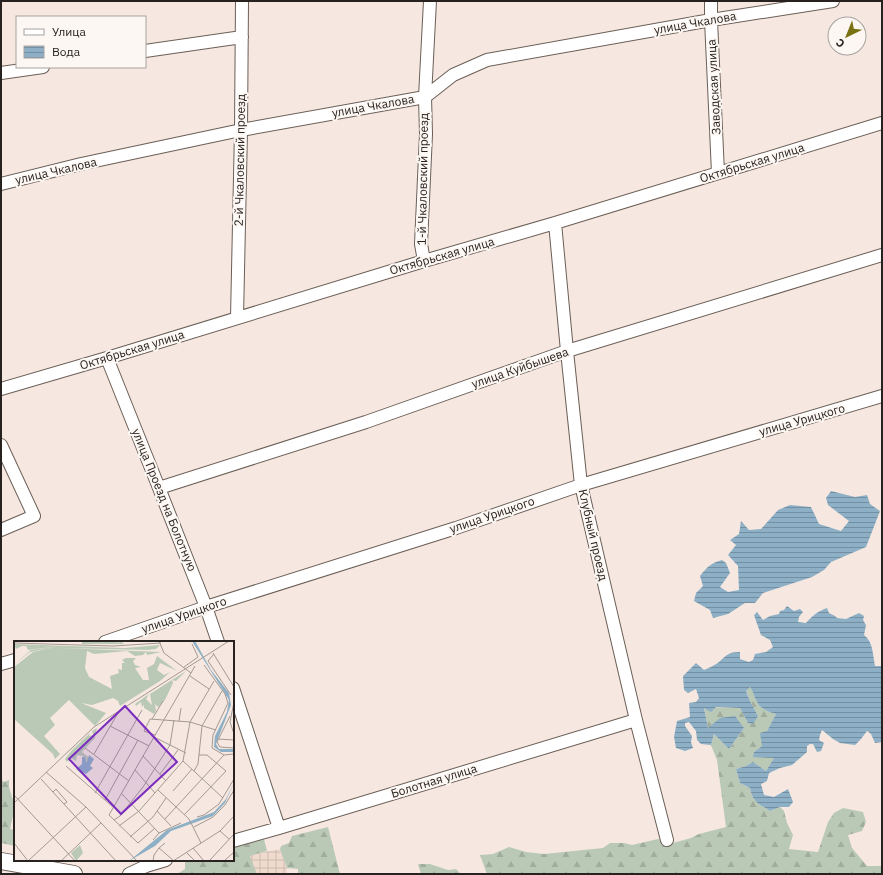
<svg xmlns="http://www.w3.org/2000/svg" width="883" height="875" font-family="'IBM Plex Sans',sans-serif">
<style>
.industrial{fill:url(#industrial-grid)}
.forest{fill:url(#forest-firs)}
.water{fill:url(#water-rules)}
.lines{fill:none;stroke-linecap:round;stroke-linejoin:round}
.minor-casing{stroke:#6b5f57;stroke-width:14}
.major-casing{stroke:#6b5f57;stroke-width:18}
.minor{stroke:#fff;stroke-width:12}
.major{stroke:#fff;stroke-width:16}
.labels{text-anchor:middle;stroke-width:4;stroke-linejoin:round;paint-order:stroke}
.street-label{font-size:12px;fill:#27221f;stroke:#fdf7f4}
.inset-road{fill:none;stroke:#a39993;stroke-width:1}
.view{fill:#7b2cbf;fill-opacity:0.15;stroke:#7b2cbf;stroke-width:2}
.inset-edge{fill:none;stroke:#27221f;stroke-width:2}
</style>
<defs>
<pattern id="industrial-grid" width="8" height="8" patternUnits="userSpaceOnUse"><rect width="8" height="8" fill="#efdacd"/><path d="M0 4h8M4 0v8" fill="none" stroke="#cdbbb0"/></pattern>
<pattern id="forest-firs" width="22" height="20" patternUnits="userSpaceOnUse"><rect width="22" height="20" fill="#bac9b6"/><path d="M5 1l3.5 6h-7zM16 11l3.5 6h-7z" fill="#a0ac9c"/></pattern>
<pattern id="water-rules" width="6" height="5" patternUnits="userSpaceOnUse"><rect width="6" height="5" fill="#8db0c7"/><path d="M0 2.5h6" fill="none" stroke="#738fa1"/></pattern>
</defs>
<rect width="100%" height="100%" fill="#f6e8e0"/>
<!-- industrial -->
<path class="industrial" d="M280,849L287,868V874H257L249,855Z"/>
<!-- forest -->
<path class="forest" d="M750,687C754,692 754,697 757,702C760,709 769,712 776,714L767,731L762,746L754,752L774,758L766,771L753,762L746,766L736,769L740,783L750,788C752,802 759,804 770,811L780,807L784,811L787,823L793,835L789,849L818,852L828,822L834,813L843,808L863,812L866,822L862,831L848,835L852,848L867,866H882V874H487L480,855L493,854L509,847L526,852L544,854L603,848L610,843H624L632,845L658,839L673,843L691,838L699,834L726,827L717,760L711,745L714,734L729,749L744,728L708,729L704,707L740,708L748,723L758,716L750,701L746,690Z
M1,779L4,782L9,780V787L15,807L10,829L15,830V846L1,843Z
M328,827L340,874H298V869L287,868L280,849L281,846L289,843L292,836Z
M264,839L267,851L250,856L257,874H177L185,869V860H233V847Z
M418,864H430L448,870L456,869L461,874H421Z"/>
<!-- water -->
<path class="water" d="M831,491L855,497L867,495L870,504L880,511L866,547L831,562L824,570L812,577L763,593L755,603H745L728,614L713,618L710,610L694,601L696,593L703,586L700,576C707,567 711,563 722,560L726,563L730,573L720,587L728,592L739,590L738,566L728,555L736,545L730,540L739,534L741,521L749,530L761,529L778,510L790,505L811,507L819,524L841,531L849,521L828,505L826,498Z
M787,606L794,611L800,609L803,612L799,617L798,622L806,623C812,616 818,611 827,608L829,613L835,616L837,618L846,619L859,613L864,616L863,620L866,625L864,635C873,641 873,656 875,666H882V742L875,743L871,734L867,731L861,739L855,745L840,743L833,739L822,730L820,735L819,740L824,743L821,751L817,752L813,744H810L807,746V752L792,765L780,768L769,773L767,781L761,784L764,795L774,797L788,789L793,802L789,807H780L770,811C759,804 752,802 750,788L740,783L736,769L746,766L753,762L766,771L774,758L753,757L754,752L762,746L760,733L767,731L776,714C769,712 760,709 757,702C754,697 754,693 750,687L746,691L750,701L758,716L753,724L748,723L740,708L716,707L711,712L704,708L708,728L720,718L735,716L744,728L729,749L714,734L711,745L701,744L697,740L696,731L689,722L685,723V726L692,736L691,742L693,748L685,751L676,748L674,737L677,721L690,717L689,703L696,702L699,698L696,689L688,693L684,690L683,676L696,663L704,670C709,668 715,665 719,662C727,655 728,652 740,652V659L749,662L753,660L755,654L766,652L773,647L770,640L761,635L754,615L757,612L763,620L770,616L779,614L780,611L784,610Z"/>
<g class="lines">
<defs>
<path id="minor" d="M711,1V20L718,173
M145,51L242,37
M1,73L43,67
M1,184L81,164L241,130L425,97L453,75L487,60L711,20L833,1
M555,223L567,351L581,485L636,720L667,840
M424,261L421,244L426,134L425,97L430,1
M237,318L241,130L242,1
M107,358L159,488L206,607L218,642
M1,389L107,358L424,261L555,223L882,123
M1,445L34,516L1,530
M159,488L366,422L567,351L882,255
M105,642L206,607L456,528L581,485L882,396
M1,664L15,660
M233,688L279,828
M233,841L279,828L636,720
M129,874L146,866L166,860"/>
<path id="major" d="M1,861L74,874"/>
</defs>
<!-- minor casing -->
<use href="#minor" class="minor-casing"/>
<!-- major casing -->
<use href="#major" class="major-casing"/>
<!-- minor -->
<use href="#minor" class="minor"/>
<!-- major -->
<use href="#major" class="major"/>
</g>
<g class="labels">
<!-- street labels -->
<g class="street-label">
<text transform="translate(695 23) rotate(-10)" y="4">улица Чкалова</text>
<text transform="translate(714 87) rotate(-93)" y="4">Заводская улица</text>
<text transform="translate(373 106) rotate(-10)" y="4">улица Чкалова</text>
<text transform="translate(240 160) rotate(-89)" y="4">2-й Чкаловский проезд</text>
<text transform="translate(752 163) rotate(-17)" y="4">Октябрьская улица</text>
<text transform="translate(56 171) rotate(-13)" y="4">улица Чкалова</text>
<text transform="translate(423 179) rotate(-89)" y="4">1-й Чкаловский проезд</text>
<text transform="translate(442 256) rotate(-16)" y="4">Октябрьская улица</text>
<text transform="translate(132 350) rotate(-17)" y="4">Октябрьская улица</text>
<text transform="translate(520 368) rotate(-19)" y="4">улица Куйбышева</text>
<text transform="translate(802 420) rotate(-16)" y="4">улица Урицкого</text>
<text transform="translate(164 500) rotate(68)" y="4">улица Проезд на Болотную</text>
<text transform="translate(492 515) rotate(-19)" y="4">улица Урицкого</text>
<text transform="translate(593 535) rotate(77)" y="4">Клубный проезд</text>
<text transform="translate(184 615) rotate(-19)" y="4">улица Урицкого</text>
<text transform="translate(434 781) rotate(-17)" y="4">Болотная улица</text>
</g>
</g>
<!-- overview -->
<g transform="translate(14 641)">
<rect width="220" height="220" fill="#f6e8e0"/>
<path d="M68,0H103L104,2L107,0L110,3H68ZM0,3L111,7L146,4L142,8L133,9L46,7L147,11L133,14L132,11L129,14L121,15L113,10L80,13L73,10L71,27L75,36L98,48L96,35L105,32L104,28L108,29V22H111L108,19L112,17H122L119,20L121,24L127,26L121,27L129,39H135L133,27L140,23L143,15L163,30L146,22L143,29L150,34L156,31L146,40L106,65L104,60L99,57L78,64L67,62L92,72L81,85L55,59L36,77L41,84L30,95L46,113L41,118L39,113L0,78V26L19,11L42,6L16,11L0,24L17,9L46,5L14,9L12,5H8L2,8ZM172,30L162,40L158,39L159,42L151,59L144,66L141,63L142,70L140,73L130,67V64L128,66L127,61L122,65L121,63L135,53L132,58L138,64L136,53ZM83,87L82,91H85L81,93V97L68,111L77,118L73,120L75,121L72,122L69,115L63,114L62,120L57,117L53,121L51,118L58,109L76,92L75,95L79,94L78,90Z" fill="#bac9b6"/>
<path d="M14,22L28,34L12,41L15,47L22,46L24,38L29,36L37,48L27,60L38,65L39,69L33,76L40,84L30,93L23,94L11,85L14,79L26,80L31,75L25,70L0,65V48L2,47L3,39L1,34L5,26Z" fill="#bac9b6"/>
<path d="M66,204L69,212L62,220L57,212Z" fill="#bac9b6"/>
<path d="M178,0H181L197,29L215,52L217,64L202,103L205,108H220V111H207L200,106L201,95L213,71L215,59ZM75,114L80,118L76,125L79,127L72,133L68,131L70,135L62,128L68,123V116H65H71L72,121H73ZM220,142L211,162L199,175L157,190L141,205L115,220L153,189L200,171L212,158Z" fill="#8db0c7"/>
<path class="inset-road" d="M145,0L150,12L177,32M0,2L99,5L147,2M199,12L220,46M200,13L194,20L217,54M190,24L211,53L214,62L199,94L198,107L210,114L220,113M170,26L184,16L178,3M176,35L195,48M220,61L216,81L220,93M216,75L203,101L206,106L220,107M138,78L149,60M165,80L167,67M96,85L135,105M141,94L130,90L136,78L176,81L202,89M140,96L172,112M204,98L220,99M71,107L115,140M80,113L104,72M129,115L152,140M169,120L209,157M52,125L99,166M121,129L141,152M180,130L184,123L188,85L208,50M32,131L72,166L123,220M146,133L164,109M27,138L102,220M144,149L175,178L187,202M159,150L178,128M39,151L42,148L53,161L50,163M81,152L128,69M107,152L145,192M0,154L61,220M91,159L124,99M0,162L80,86L215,0M143,170L157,185M170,174L212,130L193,114H185M183,176L190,174L205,163L220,138M151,178L210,114M100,179L106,175L129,146L156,104L160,79M105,185L125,170L169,120L176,81L200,40M180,186L199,176L211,164L220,149M141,187L124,202L95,174L181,25M206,190L215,198M116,196L139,176L152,157M139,199L145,192L167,182M0,202L14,220M151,202L145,207L160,220M179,207L190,220M172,211L181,220M196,219L220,193M14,220L72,166M47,220L87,182M139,220L140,214L145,207M159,220L206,190L220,175M210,220L220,211"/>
<path class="view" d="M111,65L163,121L107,173L55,118Z"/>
<rect width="220" height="220" class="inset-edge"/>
</g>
<!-- border -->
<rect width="883" height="875" fill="none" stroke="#27221f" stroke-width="4"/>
<!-- legend -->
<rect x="16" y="16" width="130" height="52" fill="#fdf7f4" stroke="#a7a29f"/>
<rect x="24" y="29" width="20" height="6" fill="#ffffff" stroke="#a7a29f"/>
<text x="52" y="36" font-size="12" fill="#27221f">Улица</text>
<rect x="24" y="46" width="20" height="12" fill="url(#water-rules)" stroke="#a7a29f"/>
<text x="52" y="56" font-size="12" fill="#27221f">Вода</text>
<!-- north arrow -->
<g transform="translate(847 36) rotate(223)"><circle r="19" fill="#fdf7f4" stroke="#a7a29f"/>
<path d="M0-3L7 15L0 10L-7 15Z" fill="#797112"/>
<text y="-6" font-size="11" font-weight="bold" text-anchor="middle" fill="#27221f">С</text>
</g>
</svg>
